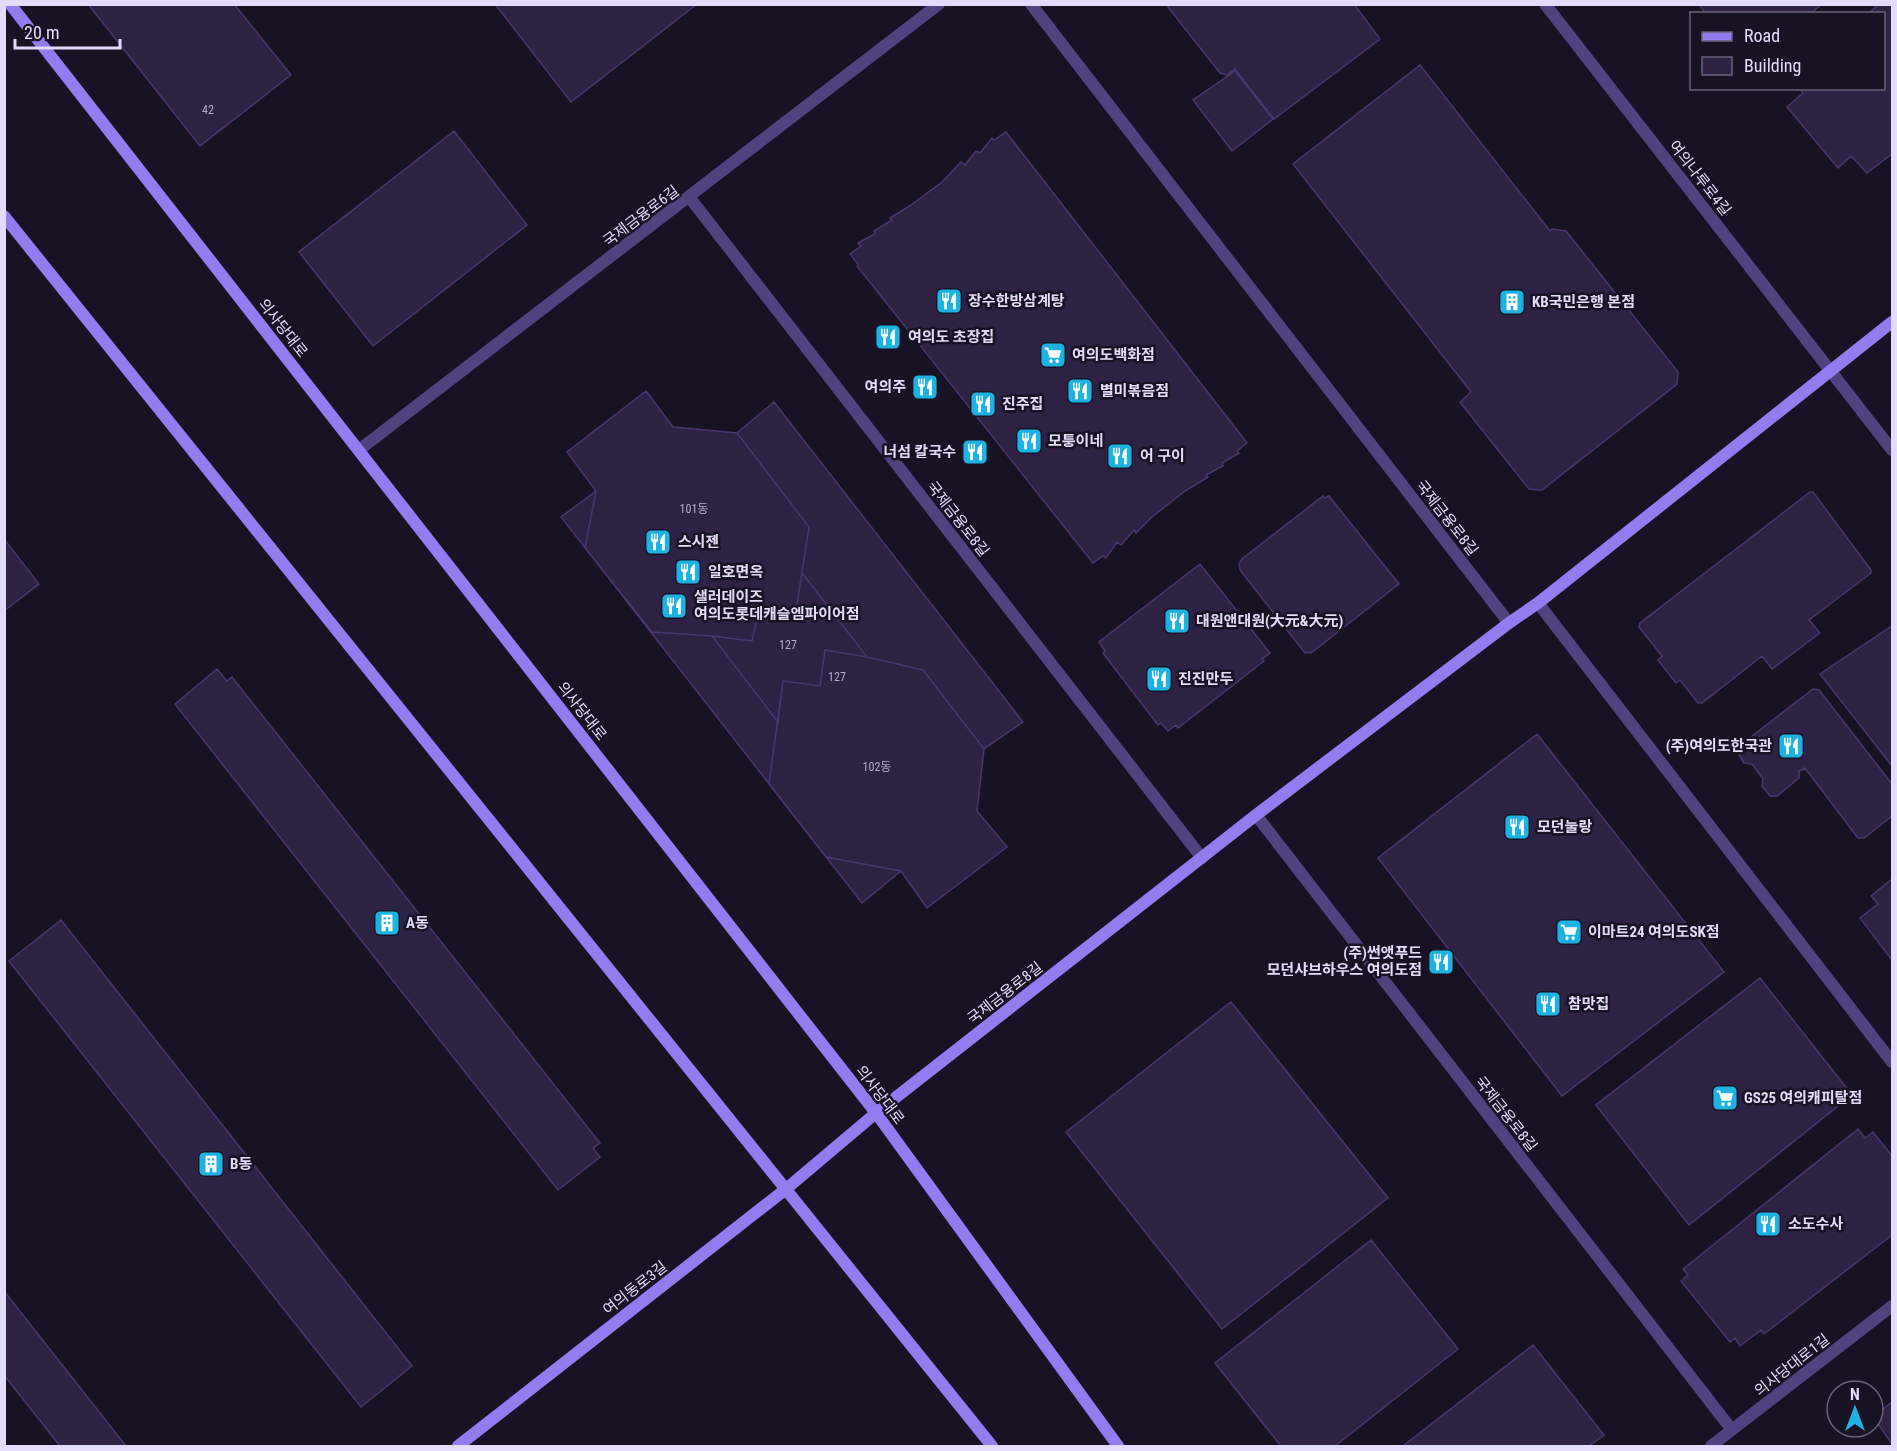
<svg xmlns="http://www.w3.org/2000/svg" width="1897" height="1451" font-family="'Roboto Condensed','Noto Sans KR',sans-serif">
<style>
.building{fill:#2d2144;stroke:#49366d;stroke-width:1.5}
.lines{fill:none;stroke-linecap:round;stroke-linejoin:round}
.street{stroke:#4e437e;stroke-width:12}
.secondary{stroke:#917def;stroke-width:12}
.labels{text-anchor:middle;stroke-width:5;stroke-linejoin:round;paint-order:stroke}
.number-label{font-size:12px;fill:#b6accc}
.street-label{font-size:15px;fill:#e3dbfa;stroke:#181225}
.poi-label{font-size:15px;font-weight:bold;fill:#e3dbfa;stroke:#181225;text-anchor:start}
</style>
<rect width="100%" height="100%" fill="#181225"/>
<!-- building -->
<path class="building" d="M88,4H234L291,75L200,146Z
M495,4H697L571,102Z
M1168,4H1354L1380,39L1274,119L1235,69L1227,75L1220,73L1168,7Z
M1699,4H1822L1810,14H1706Z
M1879,4H1892V154L1867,173L1851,156L1838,168L1787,107L1803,93L1800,88H1884V14H1868Z
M1420,65L1550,231L1552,229L1566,231L1678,372L1677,384L1542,490L1529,489L1460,402L1471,392L1293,164Z
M1235,71L1273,119L1232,151L1193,100Z
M454,131L527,225L373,346L299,252Z
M1006,132L1247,443L1237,451L1239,453L1222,463L1223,466L1206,475L1208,477L1185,491L1153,516L1136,533L1134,530L1121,545L1117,542L1106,558L1103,556L1093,563L857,266L858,264L850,254L861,246L858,243L875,234L874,231L892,220L890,218L911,205L942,182L961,162L965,165L976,151L980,153L992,138L994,140Z
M646,391L673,427L737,433L774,402L1023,722L984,749L977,811L1007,847L927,908L901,871L862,903L561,517L596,491L567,452Z
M646,391L673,427L737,433L809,527L796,610L759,609L752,641L712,636L652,632L585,548L596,491L567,452Z
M1810,492H1813L1871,570V573L1809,620L1820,633L1772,669L1762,656L1702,703H1698L1680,680L1676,683L1658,660L1662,656L1639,627L1640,623Z
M1323,496L1324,498L1329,496L1399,584L1311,653L1310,652L1308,653L1306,652L1305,653L1240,570L1239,564L1242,559Z
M4,539L39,584L4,611Z
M1200,564L1270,653L1262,659L1264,661L1178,728L1176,725L1168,731L1161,723L1158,725L1103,653L1105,651L1099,642Z
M802,573L867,657L825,650L820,686L783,681L778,722L712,636L752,641L759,609L796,610Z
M1892,626V766L1820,674Z
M825,650L867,657L923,670L984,749L977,811L1007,847L927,908L901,871L826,857L769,784L783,681L820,686Z
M217,669L227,681L232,677L600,1143L593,1148L600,1157L558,1190L175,704Z
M1813,689L1819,690L1892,784V816L1864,838H1858L1805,768L1799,771V778L1777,796H1770L1762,786L1763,779L1752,764L1744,763L1738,753V747Z
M1537,734L1724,972L1562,1096L1378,858Z
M1892,879V960L1860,918L1878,904L1871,896Z
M61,920L412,1366L361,1407L9,961Z
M1760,978L1852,1095L1689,1225L1596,1105Z
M1231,1002L1388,1198L1222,1329L1066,1132Z
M1858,1129L1865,1138L1873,1132L1892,1156V1235L1764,1334L1761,1330L1740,1346L1735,1338L1730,1342L1681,1281L1688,1275L1683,1269Z
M1371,1240L1458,1349L1335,1446H1281L1215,1363Z
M4,1291L126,1446H60L4,1375Z
M1533,1345L1604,1435L1589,1446H1403Z
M1892,1402V1444L1873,1417Z"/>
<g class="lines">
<!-- street -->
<path class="street" d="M1031,4L1509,623
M1545,4L1892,450
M690,198L1202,858
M359,450L939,4
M1538,603L1892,1062
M1256,815L1732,1430
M1711,1446L1892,1306"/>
<!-- secondary -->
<path class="secondary" d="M10,4L876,1113L1118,1446
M4,216L992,1446
M458,1446L786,1189L876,1113L1256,815L1509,623L1538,603L1892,322"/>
</g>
<!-- icons -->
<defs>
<symbol id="restaurant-square" viewBox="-11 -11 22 22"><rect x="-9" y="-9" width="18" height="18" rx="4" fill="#1eb2e3" stroke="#181225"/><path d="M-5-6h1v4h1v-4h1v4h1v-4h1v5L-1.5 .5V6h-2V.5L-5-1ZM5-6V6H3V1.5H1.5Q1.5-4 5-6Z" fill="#fff"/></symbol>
<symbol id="building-square" viewBox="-11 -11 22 22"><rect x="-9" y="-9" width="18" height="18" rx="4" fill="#1eb2e3" stroke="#181225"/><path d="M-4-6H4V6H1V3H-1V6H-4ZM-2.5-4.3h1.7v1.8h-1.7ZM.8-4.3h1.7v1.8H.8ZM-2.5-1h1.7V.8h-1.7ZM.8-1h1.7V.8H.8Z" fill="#fff"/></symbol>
<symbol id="supermarket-square" viewBox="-11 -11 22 22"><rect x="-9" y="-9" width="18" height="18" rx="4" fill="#1eb2e3" stroke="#181225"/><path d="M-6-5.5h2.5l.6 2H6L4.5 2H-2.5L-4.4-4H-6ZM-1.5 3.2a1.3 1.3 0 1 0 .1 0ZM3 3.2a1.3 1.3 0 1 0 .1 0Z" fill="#fff"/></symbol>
</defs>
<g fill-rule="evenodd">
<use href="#restaurant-square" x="934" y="286" width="30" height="30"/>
<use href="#building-square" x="1497" y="287" width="30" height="30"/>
<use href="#restaurant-square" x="873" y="322" width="30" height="30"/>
<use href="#supermarket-square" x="1038" y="340" width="30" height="30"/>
<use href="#restaurant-square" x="910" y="372" width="30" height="30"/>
<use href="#restaurant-square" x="1065" y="376" width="30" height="30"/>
<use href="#restaurant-square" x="968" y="389" width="30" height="30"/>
<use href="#restaurant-square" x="1014" y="426" width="30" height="30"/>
<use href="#restaurant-square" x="960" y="437" width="30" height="30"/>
<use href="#restaurant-square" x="1105" y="441" width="30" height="30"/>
<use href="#restaurant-square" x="643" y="527" width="30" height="30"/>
<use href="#restaurant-square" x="673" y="557" width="30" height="30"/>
<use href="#restaurant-square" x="659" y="591" width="30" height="30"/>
<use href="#restaurant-square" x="1162" y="606" width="30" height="30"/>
<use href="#restaurant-square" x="1144" y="664" width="30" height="30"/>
<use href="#restaurant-square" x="1776" y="731" width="30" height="30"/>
<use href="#restaurant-square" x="1502" y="812" width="30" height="30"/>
<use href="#building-square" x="372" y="908" width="30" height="30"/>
<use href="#supermarket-square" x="1554" y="917" width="30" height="30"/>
<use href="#restaurant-square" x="1426" y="947" width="30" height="30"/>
<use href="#restaurant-square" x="1533" y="989" width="30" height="30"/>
<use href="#supermarket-square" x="1710" y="1083" width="30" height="30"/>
<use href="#building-square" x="196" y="1149" width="30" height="30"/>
<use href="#restaurant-square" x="1753" y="1209" width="30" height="30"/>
</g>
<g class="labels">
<!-- number labels -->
<g class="number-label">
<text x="208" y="114">42</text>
<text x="694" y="513">101동</text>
<text x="788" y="649">127</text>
<text x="837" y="681">127</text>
<text x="877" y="771">102동</text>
</g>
<!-- street labels -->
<g class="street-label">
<text transform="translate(1700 178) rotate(52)" y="5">여의나루로4길</text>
<text transform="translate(641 216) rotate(-37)" y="5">국제금융로6길</text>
<text transform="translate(283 328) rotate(52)" y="5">의사당대로</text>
<text transform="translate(1447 518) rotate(52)" y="5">국제금융로8길</text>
<text transform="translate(958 519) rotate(52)" y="5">국제금융로8길</text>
<text transform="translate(582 711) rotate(52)" y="5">의사당대로</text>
<text transform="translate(1005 993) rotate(-38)" y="5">국제금융로8길</text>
<text transform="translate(880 1095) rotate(53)" y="5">의사당대로</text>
<text transform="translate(1506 1114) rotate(52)" y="5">국제금융로8길</text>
<text transform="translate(635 1288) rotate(-38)" y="5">여의동로3길</text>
<text transform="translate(1792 1365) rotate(-38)" y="5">의사당대로1길</text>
</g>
<!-- poi labels -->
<g class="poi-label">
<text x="968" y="306">장수한방삼계탕</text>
<text x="1532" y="307">KB국민은행 본점</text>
<text x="908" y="342">여의도 초장집</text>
<text x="1072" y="360">여의도백화점</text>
<text x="906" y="392" text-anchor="end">여의주</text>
<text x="1100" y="396">별미볶음점</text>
<text x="1002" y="409">진주집</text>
<text x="1048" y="446">모퉁이네</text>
<text x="956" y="457" text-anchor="end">너섬 칼국수</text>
<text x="1140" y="461">어 구이</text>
<text x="678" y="547">스시젠</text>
<text x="708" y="577">일호면옥</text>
<text x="694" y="602">샐러데이즈<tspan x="694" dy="17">여의도롯데캐슬엠파이어점</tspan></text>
<text x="1196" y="626">대원앤대원(大元&amp;大元)</text>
<text x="1178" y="684">진진만두</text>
<text x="1772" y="751" text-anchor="end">(주)여의도한국관</text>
<text x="1537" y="832">모던눌랑</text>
<text x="406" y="928">A동</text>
<text x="1588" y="937">이마트24 여의도SK점</text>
<text x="1422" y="958" text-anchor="end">(주)썬앳푸드<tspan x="1422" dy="17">모던샤브하우스 여의도점</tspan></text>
<text x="1568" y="1009">참맛집</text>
<text x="1744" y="1103">GS25 여의캐피탈점</text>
<text x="230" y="1169">B동</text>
<text x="1788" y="1229">소도수사</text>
</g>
</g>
<!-- border -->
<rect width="1897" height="1451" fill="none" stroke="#e3dbfa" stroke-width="12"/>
<!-- legend -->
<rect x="1690" y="12" width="195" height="78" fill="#181225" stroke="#69627a" stroke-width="1.5"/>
<rect x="1702" y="32" width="30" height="9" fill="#917def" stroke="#69627a" stroke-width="1.5"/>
<text x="1744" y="42" font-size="18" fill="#e3dbfa">Road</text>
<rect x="1702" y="57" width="30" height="18" fill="#2d2144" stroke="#69627a" stroke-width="1.5"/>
<text x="1744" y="72" font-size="18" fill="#e3dbfa">Building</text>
<!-- north arrow -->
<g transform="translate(1855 1409)"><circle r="28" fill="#181225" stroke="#69627a" stroke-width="1.5"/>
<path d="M0-4.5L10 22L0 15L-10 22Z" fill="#1eb2e3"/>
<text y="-9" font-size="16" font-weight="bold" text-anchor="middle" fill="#e3dbfa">N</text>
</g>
<!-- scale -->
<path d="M15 39v9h105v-9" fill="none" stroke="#e3dbfa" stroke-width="3"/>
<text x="24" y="39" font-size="18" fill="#e3dbfa" stroke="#181225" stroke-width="4.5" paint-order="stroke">20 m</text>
</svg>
